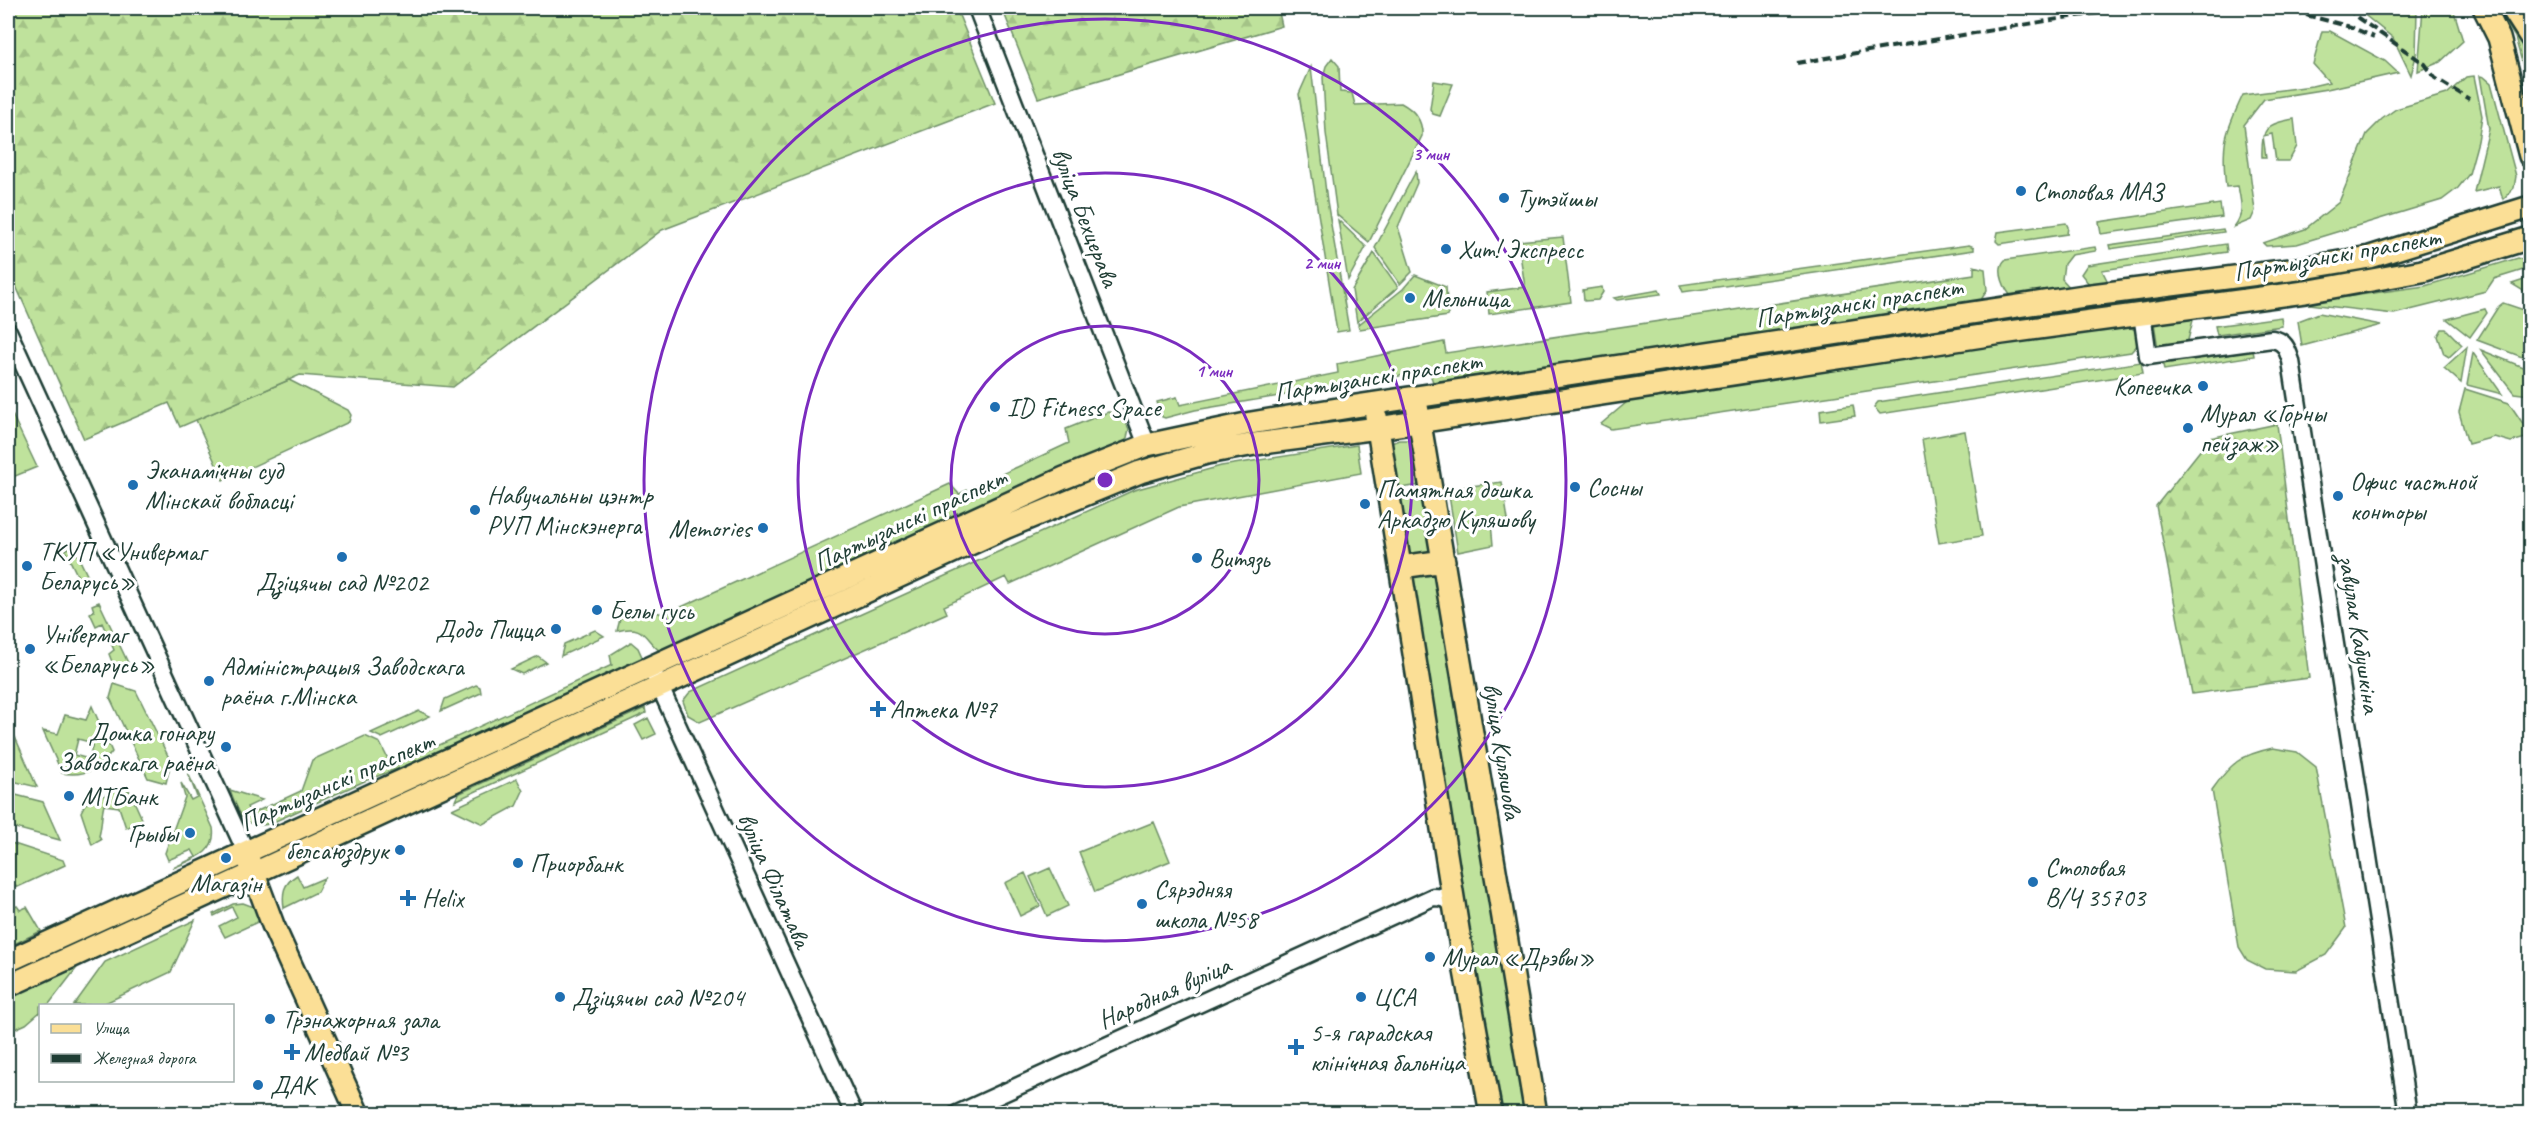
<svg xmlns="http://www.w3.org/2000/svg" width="2538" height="1121" font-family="Caveat,sans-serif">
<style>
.grass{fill:#bfe29c;stroke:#6f9068;stroke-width:1.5;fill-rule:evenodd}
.forest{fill:url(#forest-firs);stroke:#6f9068;stroke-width:1.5}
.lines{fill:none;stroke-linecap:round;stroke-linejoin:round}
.minor-casing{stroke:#1f3d34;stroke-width:21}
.major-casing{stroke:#1f3d34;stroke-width:26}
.minor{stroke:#fff;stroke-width:16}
.major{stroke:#fbdf96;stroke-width:21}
.rail{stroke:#1f3d34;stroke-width:4;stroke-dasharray:9 4.5;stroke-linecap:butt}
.ring{fill:none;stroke:#7b2cbf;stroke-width:3}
.poi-dot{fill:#1f6fb2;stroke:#fff;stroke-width:2}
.labels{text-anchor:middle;stroke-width:6;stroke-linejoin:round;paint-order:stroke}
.poi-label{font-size:26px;fill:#1f3d34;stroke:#fff;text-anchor:start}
.street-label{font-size:26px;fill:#1f3d34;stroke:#fff}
.centre{fill:#7b2cbf;stroke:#fff;stroke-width:3}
.ring-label{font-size:18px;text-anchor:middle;font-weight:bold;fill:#7b2cbf;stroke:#fff;stroke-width:6;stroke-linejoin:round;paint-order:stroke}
</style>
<defs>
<pattern id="forest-firs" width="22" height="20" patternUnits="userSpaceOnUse" patternTransform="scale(1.5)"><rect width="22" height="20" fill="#bfe29c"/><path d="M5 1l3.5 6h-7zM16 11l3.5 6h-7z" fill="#a4c387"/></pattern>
</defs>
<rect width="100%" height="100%" fill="#fff"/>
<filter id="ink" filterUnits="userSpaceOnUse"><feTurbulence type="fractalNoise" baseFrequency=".0167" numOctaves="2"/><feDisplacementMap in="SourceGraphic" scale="12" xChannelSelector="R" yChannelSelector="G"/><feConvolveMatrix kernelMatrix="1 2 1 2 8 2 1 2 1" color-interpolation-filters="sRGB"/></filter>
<g filter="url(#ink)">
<!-- grass -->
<path class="grass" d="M2356,8H2417L2416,56L2411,75L2393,38Z
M2423,8H2453L2463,41L2440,62L2418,71Z
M2505,13C2520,37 2530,62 2530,91L2515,37L2501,15Z
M2322,31H2330L2385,61L2398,73L2327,89L2264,99L2244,125L2255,211L2251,220L2234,227C2245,213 2241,203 2238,186L2226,187C2221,144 2225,133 2243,95L2312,86L2329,82L2313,64Z
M1332,58L1339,66L1340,92L1352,93L1355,105L1401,103C1414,110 1423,120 1422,136L1369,242L1337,215L1326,133L1323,77L1326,66Z
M1311,67L1327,201L1349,330L1337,332L1299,94Z
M2474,76L2482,116L2478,141L2469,174L2458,188L2442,200L2297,244L2266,246L2263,243L2305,229L2339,202L2367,134L2382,119L2396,109L2447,94L2466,77Z
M2480,76L2484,77L2491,83L2516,176L2514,188L2503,199L2499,186L2474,192L2489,129Z
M1434,81L1453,84L1440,116L1433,114L1430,109Z
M2294,119L2297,146L2289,161H2276L2272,134L2263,136L2266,157H2262C2261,128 2266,124 2294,119Z
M1416,171L1417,183L1398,227L1412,272L1400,284L1375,248Z
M2220,204L2222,217L2101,234L2099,222Z
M1338,220L1366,247L1348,280Z
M2066,223L2068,227L2067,234L1999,244L1996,241L1998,232Z
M2223,229L2224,232L2110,249L2109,245Z
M1563,237L1571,302L1489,314L1487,292L1525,287L1518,241Z
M2226,244L2227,252L2102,270L2108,282L2089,284L2081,274L2087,265Z
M1969,245L1974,247V250L1683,292L1680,285Z
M2095,247L2096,251L2071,255L2064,264L2062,279L2073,291L2014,299C2005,291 1995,270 2005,260Z
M1374,253L1398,287L1357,322L1352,290Z
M2518,258L2530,263V268L2494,279L2486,291L2394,314L2301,303L2425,286Z
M1974,266L1985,269L1987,290L1978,305L1433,382L1429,371L1195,410L1165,418L1162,417L1157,402L1177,397L1180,405L1338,373L1337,364L1444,342L1446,353L1974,274Z
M1415,275L1446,287L1448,316L1360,329L1358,325L1403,289Z
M2530,278V295L2512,284Z
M1602,287L1603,292L1598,300L1584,301L1583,290Z
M1659,290L1661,294L1617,300L1614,298Z
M2503,303L2530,312V360L2477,340L2498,307Z
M2485,309L2487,313L2470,337L2447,319Z
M2195,312L2187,344L2158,348L2154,323Z
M2319,313L2381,325L2302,346L2298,321Z
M2281,317L2282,326L2217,335L2215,326Z
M2126,325L2137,331L2139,343L2131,352L1611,429L1601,424L1633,397Z
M2442,329H2446L2462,345L2449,357L2444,354L2438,336Z
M2252,345L2254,356L2164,370L2162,359Z
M2467,347L2461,383L2444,368Z
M2481,350L2530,370V395L2514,393Z
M2473,353L2502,394L2467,385Z
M2141,362L2143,373L1880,414L1874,407L1878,402Z
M289,380L348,410L351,415L349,422L223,480L196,420Z
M2465,389L2509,403L2528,431L2526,438L2511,442L2494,437L2468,444L2459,412Z
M1853,405L1855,416L1821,421L1820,410Z
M8,406L37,467L8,479Z
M1108,412L1121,414L1129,429L1126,442L660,651C644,640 646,623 617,631L620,619L639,610L666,614L950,484L959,494L1069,443L1066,429Z
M1965,431L1982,536L1939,543L1922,439Z
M1399,440H1409L1414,445L1421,485L1393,489L1391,443Z
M1357,445L1361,473L1179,507L1010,584L1006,577L944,606L947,613L700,722L688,715L683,701L690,692L1134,490L1221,466Z
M1502,482L1508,520L1491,523L1493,545L1458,552L1448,489Z
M1423,494L1431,554L1410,560L1395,499Z
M73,546L90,581L82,585L65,550Z
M1433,572L1435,574L1525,1113H1496L1411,575Z
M99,602L130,667L127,671L114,667L109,654L114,650L102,623L96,626L90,613L94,611L92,605Z
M595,630L604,636L561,656L564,644Z
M631,642L638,648L643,659L437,754L367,780L269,824C241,829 239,812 230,790L262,800L247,807L251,814L301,791L312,760L365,736L380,743L392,767L612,665L610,655Z
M538,656L546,662L522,674L511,669Z
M114,684L136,691L171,762L166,783L148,778L110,698Z
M476,685L480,687L481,693L441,711L445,699Z
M92,706L112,752C100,769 83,777 62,773L43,731L58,734L65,715L86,720ZM78,739L93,743L89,759L74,755Z
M645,708L646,713L455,801L458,794Z
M419,711L430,716L382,738L371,733Z
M648,718L656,734L643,740L635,725Z
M8,736L15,737L37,787L8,780Z
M2273,748L2297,752L2316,767L2346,928L2326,955L2296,971L2265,969L2247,960L2239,947L2212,790C2231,763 2240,755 2273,748Z
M188,773L213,828C217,854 193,859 173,868L196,857L192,850L168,860L165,853L185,797L181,783L191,800L197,797Z
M517,779L523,791L516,806L483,824L452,809Z
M117,790H129L143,821L126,828L119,807L104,805C101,816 102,826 99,836L101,840L92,845L81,812L85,804Z
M8,793L43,802L60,840L8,826Z
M1154,822L1170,861L1095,892L1079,852Z
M8,842L63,860L65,865L18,887L8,884Z
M1050,868L1068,906L1047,916L1030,877Z
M1025,873L1040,906L1020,916L1005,883Z
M297,875L303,887L324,878L317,892L284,908C282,893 283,884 297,875Z
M8,900L11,908L17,906L20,910L27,907L41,931L8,947V929L15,925L8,909Z
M243,903L254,907L262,920L225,937L219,926L237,917L232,907L214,916L213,914L233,904Z
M195,920L171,972L101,1005H74L105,962Z
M79,965L49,1004L40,1006V1012L26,1024L8,1032V998Z"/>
<!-- forest -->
<path class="forest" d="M8,8H956L995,103L662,230L453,387L300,375L180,427L169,403L84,439L8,268Z
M1002,8H1278L1282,26L1038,98Z
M2277,424L2309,678L2192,694L2156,506L2210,438Z"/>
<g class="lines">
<defs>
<path id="minor" d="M977,8L1147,445
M2142,314L2148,356L2272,339C2285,341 2287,349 2291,361L2408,1114
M8,331L246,852
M655,676L854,1114
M957,1114L1433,897C1445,897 1449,900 1456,909"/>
<path id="major" d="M2484,8L2499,38L2530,156
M2512,8L2530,36
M1417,406L1536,1114
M1376,416L1462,954L1491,1114
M1401,567L1444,561
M249,861L273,925L358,1114
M8,961L1064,478L1147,445L1251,423L1356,406L2084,296L2298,269L2370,257L2530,207
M8,986L1007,527L1140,472L1207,453L1255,444L1378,428L2002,333L2305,292L2422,271L2530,238"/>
</defs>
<!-- minor casing -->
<use href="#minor" class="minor-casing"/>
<!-- major casing -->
<use href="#major" class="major-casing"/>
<!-- minor -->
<use href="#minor" class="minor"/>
<!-- major -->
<use href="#major" class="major"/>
<!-- rail -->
<path class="rail" d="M2280,8L2351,27L2374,37
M2347,8L2358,18L2425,64L2435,78L2469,99
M1797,63L2070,17L2137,8"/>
</g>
</g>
<!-- distance rings -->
<g class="ring">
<circle cx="1105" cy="480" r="154"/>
<circle cx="1105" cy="480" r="307"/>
<circle cx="1105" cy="480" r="461"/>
</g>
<!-- markers -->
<g class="poi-dot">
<circle cx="2021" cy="191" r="6"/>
<circle cx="1504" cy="198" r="6"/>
<circle cx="1446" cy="249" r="6"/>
<circle cx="1410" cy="298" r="6"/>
<circle cx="2203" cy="386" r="6"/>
<circle cx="995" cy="407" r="6"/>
<circle cx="2188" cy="428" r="6"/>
<circle cx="133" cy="485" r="6"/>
<circle cx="1575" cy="487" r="6"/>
<circle cx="2338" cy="496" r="6"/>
<circle cx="1365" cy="504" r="6"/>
<circle cx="475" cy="510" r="6"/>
<circle cx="763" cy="528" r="6"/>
<circle cx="342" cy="557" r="6"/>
<circle cx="1197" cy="558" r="6"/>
<circle cx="27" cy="566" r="6"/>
<circle cx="597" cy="610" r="6"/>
<circle cx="556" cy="629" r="6"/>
<circle cx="30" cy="649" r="6"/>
<circle cx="209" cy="681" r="6"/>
<path d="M875 700h6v6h6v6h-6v6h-6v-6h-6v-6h6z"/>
<circle cx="226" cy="747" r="6"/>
<circle cx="69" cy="796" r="6"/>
<circle cx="190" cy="833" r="6"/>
<circle cx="400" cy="850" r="6"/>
<circle cx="226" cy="858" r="6"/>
<circle cx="518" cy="863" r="6"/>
<circle cx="2033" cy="882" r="6"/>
<path d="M405 889h6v6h6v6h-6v6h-6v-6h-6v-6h6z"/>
<circle cx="1142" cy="904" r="6"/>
<circle cx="1430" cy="957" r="6"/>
<circle cx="560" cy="997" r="6"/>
<circle cx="1361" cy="997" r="6"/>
<circle cx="270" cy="1019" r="6"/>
<path d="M1293 1038h6v6h6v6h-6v6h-6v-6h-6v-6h6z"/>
<path d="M289 1043h6v6h6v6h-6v6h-6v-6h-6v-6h6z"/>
<circle cx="258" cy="1085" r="6"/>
</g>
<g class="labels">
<!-- poi labels -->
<g class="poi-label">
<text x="2033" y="200">Столовая МАЗ</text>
<text x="1516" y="207">Тутэйшы</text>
<text x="1458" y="258">Хит! Экспресс</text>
<text x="1422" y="307">Мельница</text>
<text x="2191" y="395" text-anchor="end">Копеечка</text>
<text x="1007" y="416">ID Fitness Space</text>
<text x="2200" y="422">Мурал «Горны<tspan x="2200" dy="30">пейзаж»</tspan></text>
<text x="145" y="479">Эканамічны суд<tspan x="145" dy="30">Мінскай вобласці</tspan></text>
<text x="2350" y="490">Офис частной<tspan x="2350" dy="30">конторы</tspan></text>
<text x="1587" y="496">Сосны</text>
<text x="1377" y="498">Памятная дошка<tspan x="1377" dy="30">Аркадзю Куляшову</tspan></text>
<text x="487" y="504">Навучальны цэнтр<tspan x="487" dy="30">РУП Мінскэнерга</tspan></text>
<text x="751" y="537" text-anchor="end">Memories</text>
<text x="39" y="560">ТКУП «Универмаг<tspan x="39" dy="30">Беларусь»</tspan></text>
<text x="1209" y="567">Витязь</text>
<text x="342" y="591" text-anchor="middle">Дзіцячы сад №202</text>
<text x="609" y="619">Белы гусь</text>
<text x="544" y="638" text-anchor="end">Додо Пицца</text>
<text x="42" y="643">Універмаг<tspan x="42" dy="30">«Беларусь»</tspan></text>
<text x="221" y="675">Адміністрацыя Заводскага<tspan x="221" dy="30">раёна г.Мінска</tspan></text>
<text x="890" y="718">Аптека №7</text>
<text x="214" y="741" text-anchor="end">Дошка гонару<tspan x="214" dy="30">Заводскага раёна</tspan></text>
<text x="81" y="805">МТБанк</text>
<text x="178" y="842" text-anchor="end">Грыбы</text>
<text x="388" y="859" text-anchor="end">белсаюздрук</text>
<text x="530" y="872">Приорбанк</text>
<text x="2045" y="876">Столовая<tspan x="2045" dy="30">В/Ч 35703</tspan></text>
<text x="226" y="892" text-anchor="middle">Магазін</text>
<text x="1154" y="898">Сярэдняя<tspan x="1154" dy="30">школа №58</tspan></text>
<text x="422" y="907">Helix</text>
<text x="1442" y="966">Мурал «Дрэвы»</text>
<text x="572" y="1006">Дзіцячы сад №204</text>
<text x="1373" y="1006">ЦСА</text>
<text x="282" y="1028">Трэнажорная зала</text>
<text x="1310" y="1041">5-я гарадская<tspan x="1310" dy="30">клінічная бальніца</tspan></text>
<text x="304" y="1061">Медвай №3</text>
<text x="270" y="1094">ДАК</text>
</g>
<!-- street labels -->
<g class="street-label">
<text transform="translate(1086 217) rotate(69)" y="9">вуліца Бехцерава</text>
<text transform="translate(2337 254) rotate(-10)" y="9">Партызанскі праспект</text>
<text transform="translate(1859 302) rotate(-9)" y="9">Партызанскі праспект</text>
<text transform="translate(1378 376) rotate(-9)" y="9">Партызанскі праспект</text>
<text transform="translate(910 519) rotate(-25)" y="9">Партызанскі праспект</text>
<text transform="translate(2360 634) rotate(81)" y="9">завулак Кабушкіна</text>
<text transform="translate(1503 751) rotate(81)" y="9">вуліца Куляшова</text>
<text transform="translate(337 781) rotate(-24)" y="9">Партызанскі праспект</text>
<text transform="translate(775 880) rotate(66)" y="9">вуліца Філатава</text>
<text transform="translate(1164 992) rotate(-24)" y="9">Народная вуліца</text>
</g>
</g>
<circle cx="1105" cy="480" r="9" class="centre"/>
<g class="ring-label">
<text x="1431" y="160">3 мин</text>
<text x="1322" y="269">2 мин</text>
<text x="1214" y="377">1 мин</text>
</g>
<!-- margin -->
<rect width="2538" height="1121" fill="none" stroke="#fff" stroke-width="30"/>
<rect x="15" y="15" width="2508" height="1091" fill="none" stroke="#1f3d34" stroke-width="2" filter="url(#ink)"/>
<!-- legend -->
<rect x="39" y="1004" width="195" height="78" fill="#ffffff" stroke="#a5b1ae" stroke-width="1.5"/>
<rect x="51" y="1024" width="30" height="9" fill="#fbdf96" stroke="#a5b1ae" stroke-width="1.5"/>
<text x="93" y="1034" font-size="18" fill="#1f3d34">Улица</text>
<rect x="51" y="1054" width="30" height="9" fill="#1f3d34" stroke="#a5b1ae" stroke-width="1.5"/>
<text x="93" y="1064" font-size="18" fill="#1f3d34">Железная дорога</text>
</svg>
